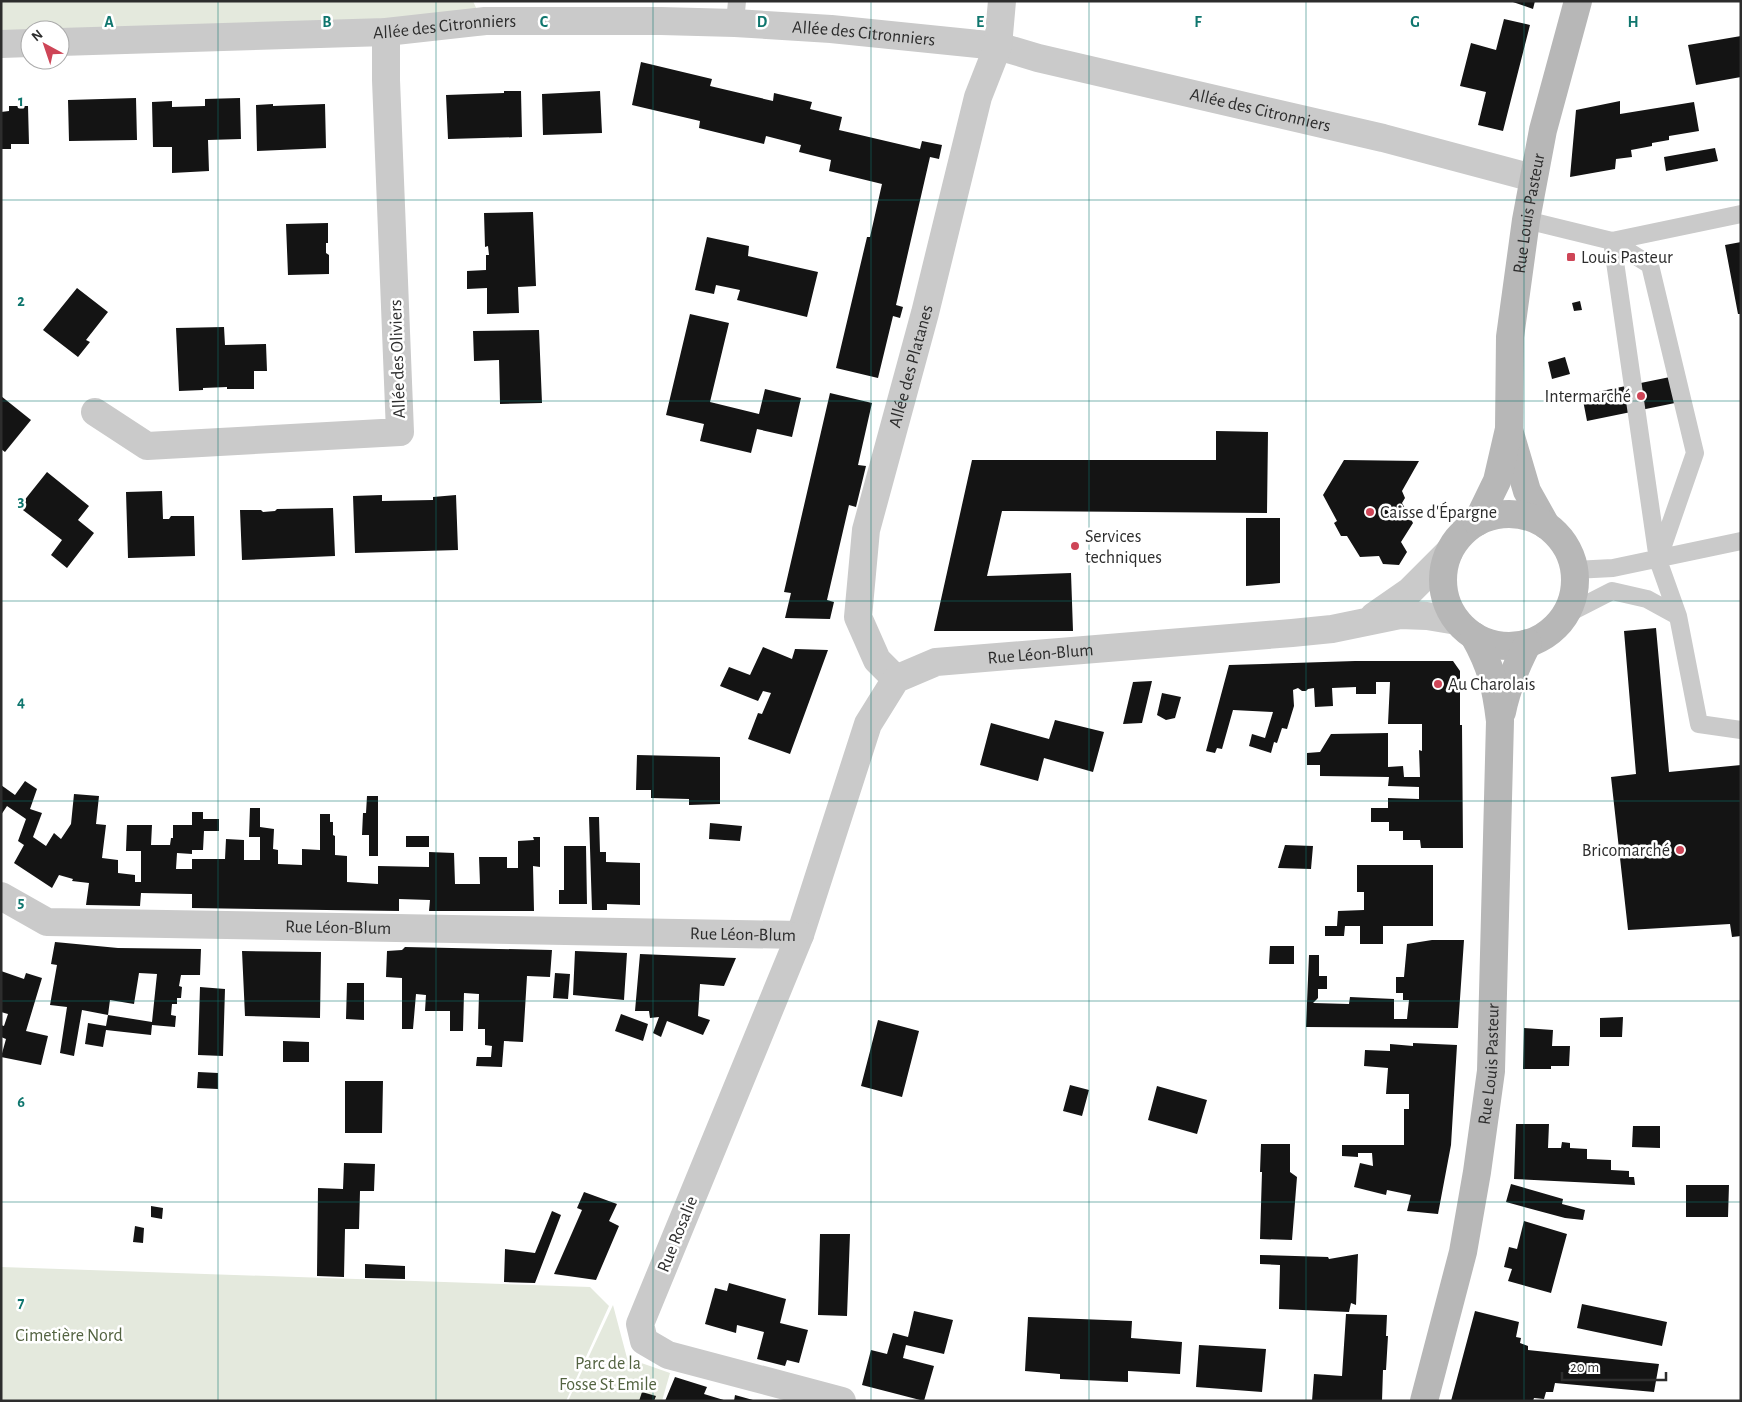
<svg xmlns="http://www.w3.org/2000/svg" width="1742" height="1402" font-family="'Alegreya Sans',sans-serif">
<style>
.green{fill:#e4e9dd}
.building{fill:#141414}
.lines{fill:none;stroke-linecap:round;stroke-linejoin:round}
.service{stroke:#cacaca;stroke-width:18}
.minor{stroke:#cacaca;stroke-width:28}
.secondary{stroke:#b7b7b7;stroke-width:28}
.grid{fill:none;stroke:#0f766e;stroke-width:1;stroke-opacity:0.55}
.poi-dot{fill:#ce4557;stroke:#fff;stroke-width:2}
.labels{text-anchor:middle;stroke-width:5;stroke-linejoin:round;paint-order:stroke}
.street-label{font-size:18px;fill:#2d2d2d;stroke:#fff}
.poi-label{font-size:18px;fill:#2d2d2d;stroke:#fff;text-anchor:start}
.park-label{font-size:18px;fill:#536341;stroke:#fff}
.grid-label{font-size:16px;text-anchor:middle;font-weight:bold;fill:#0f766e;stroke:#fff;stroke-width:5;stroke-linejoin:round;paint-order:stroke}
</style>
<rect width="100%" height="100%" fill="#fff"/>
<!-- green -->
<path class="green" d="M1,1H473L488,35L60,51V30H30L1,54Z
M1,1267L590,1287L609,1306L566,1401H1Z
M613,1305L627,1358L670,1373L662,1401H568Z"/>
<!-- building -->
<path class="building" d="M1510,1H1535L1533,9Z
M1504,19L1530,25L1503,131L1478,125L1486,92L1460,86L1471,43L1496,50Z
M1741,36V77L1696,85L1688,45Z
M641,62L712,79L710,86L773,101L774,93L812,102L810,109L842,117L839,130L920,149L922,141L942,145L939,159L930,157L896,305L903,307L900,318L893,316L878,378L836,368L867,237H870L882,184L829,171L831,160L799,152L801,145L766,136L764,144L699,128L700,121L632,105Z
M504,91H521L522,137L448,139L446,95L504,93Z
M600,91L602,133L543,135L542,94Z
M136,98L137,140L69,141L68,100Z
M240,98L241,139L208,140L209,171L172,173V147H153L152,102L172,101V107L205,106V99Z
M1620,101V114L1694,102L1699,131L1669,136V140L1652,143V146L1631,150L1632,157L1616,159L1615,169L1570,177L1576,110Z
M273,104V106L325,104L326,148L257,151L256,105Z
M9,106H28L29,144H11V149H1V112L9,111Z
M1715,148L1718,161L1666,171L1664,157Z
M533,212L536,286L518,287L519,313L487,314V288L467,289V271L486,270V255H489L488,246L485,247L484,213Z
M328,223V243H326V253L329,255V274L288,275L286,224Z
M707,237L749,246L748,256L818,272L807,317L737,300L740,290L716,285L714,294L695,290Z
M1741,242V314H1738L1725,245Z
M77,288L108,312L86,340L90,342L78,357L43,330Z
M1580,301L1582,310L1574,311L1572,303Z
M690,314L729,323L710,402L759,414L765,389L801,398L792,437L757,429L751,453L700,441L704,424L666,415Z
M224,327L225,345L266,344L267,371H254V389H227V387L203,388V390L179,391L176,328Z
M539,330L542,403L500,404L499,360L474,361L473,331Z
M1565,357L1570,374L1552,379L1548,362Z
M1670,377L1675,403L1587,421L1582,395Z
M830,393L872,403L858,465L866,466L856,507L849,505L827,600L834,602L830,619L785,618L791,593L784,592Z
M1,396L31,420L5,452L1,449Z
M1216,431L1268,432L1267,513L1002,511L987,576L1071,573L1073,631H934L972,460H1216Z
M1344,460L1419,461L1402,491L1405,498L1402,503L1413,523L1401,542L1407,552L1399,565L1383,564L1379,556L1360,557L1347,536H1341L1334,523L1337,521L1323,495Z
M47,472L89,506L78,520L94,533L67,568L51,555L62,540L19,507Z
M162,491L163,519H169L171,516H194L195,556L128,558L126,492Z
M382,495V501L433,500V497L456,495L458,550L355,553L353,496Z
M333,508L335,556L242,560L240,510H261L263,512L275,511L277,509Z
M1246,518H1280V583L1246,586Z
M1656,628L1669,772L1741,765V936L1732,937L1730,924L1628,930L1611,777L1636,774L1624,631Z
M763,647L792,659L795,649L828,650L790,754L748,739L758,713L762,714L771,693L763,691L758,701L720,686L729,667L750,675Z
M1355,661H1453L1460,671V725H1462L1463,848H1421L1420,840H1403V831H1389V822H1371V808H1388V798L1419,799V787L1388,786L1389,777L1320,776V765H1307V753L1320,752L1331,734L1388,733V767L1403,766L1404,777H1420L1419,750L1422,751V724H1388L1390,682H1376V694H1356V687L1332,688L1333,706L1315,707L1314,688L1308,689L1306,691H1302L1298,688L1293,690L1294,706L1287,729L1282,728L1277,743L1274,742L1271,753L1249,746L1252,734L1265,738L1273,712L1233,710L1222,749L1217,748L1215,753L1206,751L1229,665Z
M1152,681L1142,723L1123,724L1133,682Z
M1162,693L1181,697L1175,718L1166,720L1157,715Z
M1055,720L1104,732L1093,772L1044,758L1038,781L980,765L991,723L1049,739Z
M637,755L720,757V804L689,805V799L651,798V790H636Z
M25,781L37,789L30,809L42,813L33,837L46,846L54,833L61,839L71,824L74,794L99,796L96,824L106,825L102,858L118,860V873L135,875V882H141V851H126L127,825H152L151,845H170L171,838H173V825H192V812H203V819H219V831H204L203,850H192V854L177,853L176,869H192V859H225L226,839L244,840V860H260V837H249L250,808H260V827L274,829L273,849L278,850V864L302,865V849L320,850V814H330V822H333V835L335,836V855L347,856V882L378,884V866L429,867V852L454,853L455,884H480L479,857H507V868H518V841L534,840L533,837H540V867L533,866L534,911H429L430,900L399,899V911L192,908V894L141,893L140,906L86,905L89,883L72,881L73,879L59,875L52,888L14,863L24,845L18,841L26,819L7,806L1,815V785L15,795Z
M367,796H378V856H369V835H362L363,813H366Z
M589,817H599L600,852H606V862L640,863V905L607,904V910H592Z
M710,823L742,826L740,841L709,839Z
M406,836H429V847H406Z
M1285,845L1313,846L1311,869L1278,868Z
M564,846H586L587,904H559V890H564Z
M1357,865H1433V926H1383V944H1360V926H1345L1344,936H1325V926H1337L1338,911L1364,910V892H1357Z
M1432,940H1464L1458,1028L1306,1027L1309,955H1319V976H1327V989H1318V998L1313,1003L1349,1004L1350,997L1394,999V1019H1407L1409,1000H1403V993H1396V977H1404L1407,944Z
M55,942L118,948L201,949L200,975H181L179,986L182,987L181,998H177V1004H172L171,1015L176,1016L175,1027L152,1025L151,1035L106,1030L103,1047L85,1044L88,1023L106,1026L108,1015L152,1022L157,974L139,973L134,1004L110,1000L108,1015L82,1010L74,1056L60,1053L67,1007L50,1005L57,965L51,964Z
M1270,946H1294V964H1269Z
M405,947L552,950L550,977L527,976L523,1042L504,1041L502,1067L476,1066L477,1057H491L492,1046L485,1045V1029H478L479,994L464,993L463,1031H450V1011H425L426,995L416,994L413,1029H402V978L386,977L387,951L402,950Z
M242,951L321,952L320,1018L245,1016Z
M575,951L627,953L624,1000L573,995Z
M640,954L736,958L724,986L700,984L698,1016L710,1020L703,1035L667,1021L661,1037L653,1033L659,1017L650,1018L649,1011H635Z
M1,971L24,979L26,973L42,978L26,1031L48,1036L41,1065L1,1057L6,1039L1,1037V1025L4,1026L8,1014L1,1012Z
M555,973L570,974L568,999L553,998Z
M347,983H364V1020L346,1019Z
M200,987L225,989L223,1056L198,1055Z
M621,1014L648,1024L643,1041L615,1031Z
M1623,1017L1622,1037H1600V1018Z
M878,1020L919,1031L902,1097L861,1086Z
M1524,1028L1553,1030L1552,1046H1570L1569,1066H1551V1069H1523Z
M283,1041L309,1042V1062H283Z
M1413,1043L1457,1045L1451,1145L1438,1214L1407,1211L1411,1195L1387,1190L1386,1195L1354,1187L1360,1163L1373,1166L1372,1153H1358V1157L1342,1156V1145H1404V1109H1409V1094H1386L1388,1068L1364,1066L1365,1050L1390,1051V1044L1413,1046Z
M198,1072L218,1073V1089L197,1088Z
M345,1081H383L382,1133H345Z
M1070,1085L1089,1090L1082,1116L1063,1111Z
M1157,1086L1207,1100L1197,1134L1148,1120Z
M1516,1124H1549L1548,1148H1561L1562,1142L1570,1143V1148L1587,1149V1159L1611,1160V1170L1629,1171V1177H1634L1635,1185L1514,1179Z
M1633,1126H1660V1148L1632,1147Z
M1261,1144H1290V1172L1297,1177L1292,1240L1260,1239L1262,1172H1260Z
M344,1163L375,1164L374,1191H360L359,1229H345L344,1277L317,1276L318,1188L343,1189Z
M1511,1184L1563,1199L1562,1204L1585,1210L1583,1220L1565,1218L1506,1202Z
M1686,1185H1729L1728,1217H1686Z
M584,1192L617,1204L609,1221L619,1226L596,1280L554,1274L582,1210L577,1208Z
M151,1206L163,1208L162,1219L151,1217Z
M552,1211L561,1215L535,1283L504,1282L505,1249L535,1253Z
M1524,1221L1567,1234L1551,1293L1508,1281L1512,1269L1504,1267L1509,1247L1517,1249Z
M135,1226L144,1228L143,1243L133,1242Z
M820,1234H850L847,1316L818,1315Z
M1358,1254L1356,1305L1351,1303L1349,1312L1279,1309L1280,1265L1260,1264V1255L1328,1257L1329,1259Z
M365,1264L405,1266V1279L365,1278Z
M729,1283L786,1299L780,1323L808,1330L799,1363L787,1360L785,1366L757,1359L764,1332L737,1325L736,1333L705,1324L715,1288L727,1291Z
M1582,1304L1667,1322L1662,1346L1577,1328Z
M914,1311L953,1320L944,1354L906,1345L903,1358L934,1366L924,1401L862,1385L871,1350L887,1354L893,1333L908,1337Z
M1475,1311L1519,1322L1516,1337L1521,1338L1520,1343L1528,1346V1350L1659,1364L1654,1392L1555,1383L1553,1392H1546L1544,1399L1534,1398L1533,1401H1451Z
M1346,1314L1387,1315L1386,1336H1388L1386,1370H1383L1382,1401H1312L1314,1374L1342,1376Z
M1028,1317L1132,1321L1131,1338L1182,1342L1180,1374L1128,1371V1382L1060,1379V1374L1025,1371Z
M1199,1345L1266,1349L1262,1392L1196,1387Z
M675,1377L707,1387L704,1394L727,1401H665Z
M642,1392L656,1396L654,1401H639Z
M735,1395L753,1400V1401H734Z"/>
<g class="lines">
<!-- service -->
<path class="service" d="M735,23L737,1
M1526,220L1612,241L1741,214
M1612,241L1658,560L1678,616L1699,724L1741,730
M1612,241L1650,265L1695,453L1659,557
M1574,570L1613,568L1741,541
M1565,615L1612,591L1647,599L1678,616"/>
<!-- minor -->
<g class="minor">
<path id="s1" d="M60,42L386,32L485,21H661L735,23L831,29L998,46L1038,58L1383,138L1533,178"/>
<path d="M1,44L30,43"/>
<path d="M95,412L147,446L400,432L386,80V32"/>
<path d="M1374,616L1410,591L1449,552"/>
<path id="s2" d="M896,679L877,660L858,617L866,530L925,313L978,97L998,46L1002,1"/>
<path id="s3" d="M1,896L47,922L800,935L868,724L896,679L936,662L1292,633L1332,629L1400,615L1427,616L1457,621"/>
<path d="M800,935L640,1324L644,1341L668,1355L842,1401"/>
</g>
<!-- secondary -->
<g class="secondary">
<path d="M1509,430L1527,491L1546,525"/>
<circle cx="1509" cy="580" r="66"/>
<path id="s4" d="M1477,522L1497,481L1509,429L1510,337L1526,220L1543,130L1578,1"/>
<path d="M1502,712C1507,687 1516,666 1528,643"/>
<path id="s5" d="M1424,1401L1463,1252L1477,1172L1491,1071L1500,721C1496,687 1491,666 1474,636"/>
</g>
</g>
<!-- grid -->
<path class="grid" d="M218,1V1401M436,1V1401M653,1V1401M871,1V1401M1089,1V1401M1306,1V1401M1524,1V1401M1,200H1741M1,401H1741M1,601H1741M1,801H1741M1,1001H1741M1,1202H1741"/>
<!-- markers -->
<g class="poi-dot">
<rect x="1566" y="252" width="10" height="10" rx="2.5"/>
<circle cx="1641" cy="396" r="5"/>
<circle cx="1370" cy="512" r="5"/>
<circle cx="1075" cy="546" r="5"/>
<circle cx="1438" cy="684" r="5"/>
<circle cx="1680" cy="850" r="5"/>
</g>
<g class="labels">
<!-- street labels -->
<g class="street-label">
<text dy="6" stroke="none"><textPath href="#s1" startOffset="385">Allée des Citronniers</textPath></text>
<text dy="6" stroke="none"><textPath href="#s1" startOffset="805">Allée des Citronniers</textPath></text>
<text dy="6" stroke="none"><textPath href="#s1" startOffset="1210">Allée des Citronniers</textPath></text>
<text dy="6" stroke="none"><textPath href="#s4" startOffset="316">Rue Louis Pasteur</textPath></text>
<text transform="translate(397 359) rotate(-92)" y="6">Allée des Oliviers</text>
<text dy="6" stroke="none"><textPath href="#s2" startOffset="331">Allée des Platanes</textPath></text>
<text dy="6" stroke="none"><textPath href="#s3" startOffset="1229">Rue Léon-Blum</textPath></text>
<text dy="6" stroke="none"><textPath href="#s3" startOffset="344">Rue Léon-Blum</textPath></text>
<text dy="6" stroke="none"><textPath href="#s3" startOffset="749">Rue Léon-Blum</textPath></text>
<text dy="6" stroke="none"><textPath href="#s5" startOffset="344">Rue Louis Pasteur</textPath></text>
<text transform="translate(677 1234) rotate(-68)" y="6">Rue Rosalie</text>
</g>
<!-- poi labels -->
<g class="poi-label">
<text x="1581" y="263">Louis Pasteur</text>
<text x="1631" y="402" text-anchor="end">Intermarché</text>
<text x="1380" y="518">Caisse d'Épargne</text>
<text x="1085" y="542">Services<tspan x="1085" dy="21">techniques</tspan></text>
<text x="1448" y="690">Au Charolais</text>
<text x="1670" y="856" text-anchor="end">Bricomarché</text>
</g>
<!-- park labels -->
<g class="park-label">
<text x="69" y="1341">Cimetière Nord</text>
<text x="608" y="1369">Parc de la<tspan x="608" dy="21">Fosse St Emile</tspan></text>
</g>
</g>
<g class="grid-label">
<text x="109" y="27">A</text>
<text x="327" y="27">B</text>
<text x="544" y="27">C</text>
<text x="762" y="27">D</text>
<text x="980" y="27">E</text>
<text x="1198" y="27">F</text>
<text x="1415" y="27">G</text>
<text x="1633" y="27">H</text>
<text x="21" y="106">1</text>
<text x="21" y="306">2</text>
<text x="21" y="506">3</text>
<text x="21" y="707">4</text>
<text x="21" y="907">5</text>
<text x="21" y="1107">6</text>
<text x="21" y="1308">7</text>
</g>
<!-- border -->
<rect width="1742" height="1402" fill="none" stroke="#2d2d2d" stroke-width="5"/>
<!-- north arrow -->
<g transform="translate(45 45) rotate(320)"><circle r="24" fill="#ffffff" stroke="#ababab"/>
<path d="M0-4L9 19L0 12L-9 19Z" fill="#ce4557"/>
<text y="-8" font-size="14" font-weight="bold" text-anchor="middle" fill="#2d2d2d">N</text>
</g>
<!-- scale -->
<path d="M1562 1372v8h104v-8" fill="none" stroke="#2d2d2d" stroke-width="2.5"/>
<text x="1570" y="1372" font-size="15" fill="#2d2d2d" stroke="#ffffff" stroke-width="4" paint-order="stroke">20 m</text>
</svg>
